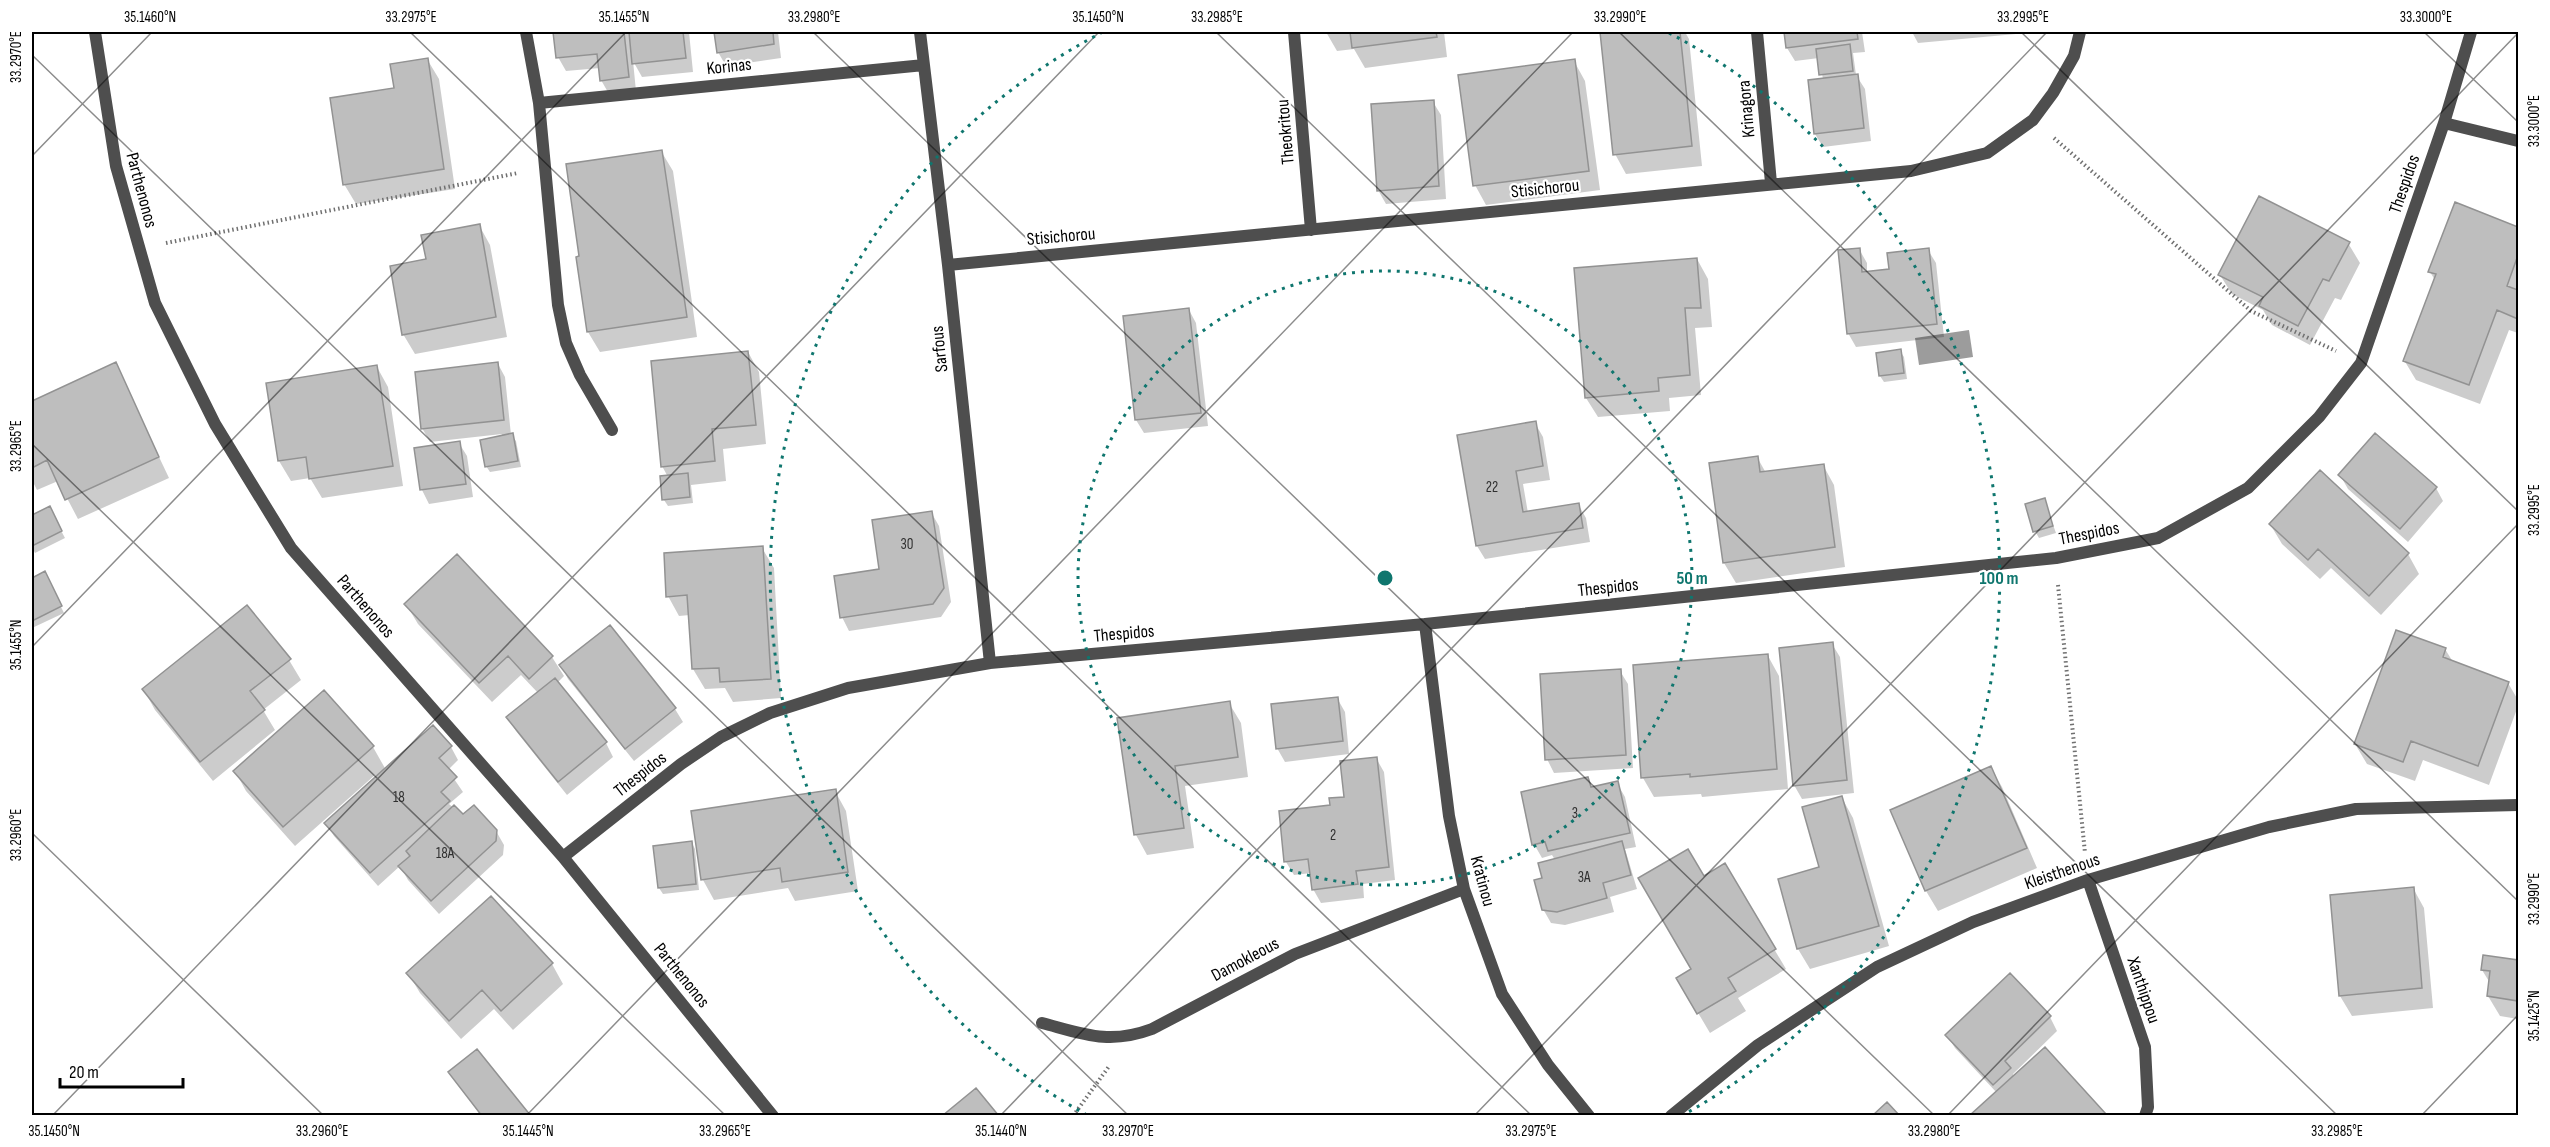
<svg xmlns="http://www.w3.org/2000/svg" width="2550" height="1147" font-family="'Sofia Sans Condensed',sans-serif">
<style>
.water{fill:#9c9c9c}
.shadow{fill:#0003}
.building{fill:#bebebe;stroke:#929292;stroke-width:1.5}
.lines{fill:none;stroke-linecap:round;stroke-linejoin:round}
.path{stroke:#707070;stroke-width:4;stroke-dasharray:1.5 3;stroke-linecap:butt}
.street{stroke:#4e4e4e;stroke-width:12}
.ticks{fill:none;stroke:#000;stroke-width:1.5;stroke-opacity:0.45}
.ring{fill:none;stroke:#0f766e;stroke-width:3;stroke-dasharray:3 6}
.labels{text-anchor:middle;stroke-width:4.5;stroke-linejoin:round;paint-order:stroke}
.number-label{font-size:15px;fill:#303030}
.street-label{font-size:18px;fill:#000;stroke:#fff}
.centre{fill:#0f766e;stroke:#fff;stroke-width:3}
.ring-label{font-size:18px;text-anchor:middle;font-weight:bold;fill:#0f766e;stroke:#fff;stroke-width:4.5;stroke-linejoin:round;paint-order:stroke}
.neatline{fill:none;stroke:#000;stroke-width:2}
.ticks-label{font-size:15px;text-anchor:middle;fill:#000}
</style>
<rect width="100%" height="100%" fill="#fff"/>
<!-- water -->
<path class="water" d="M1969,330L1973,357L1919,365L1915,338Z"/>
<!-- shadow -->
<path class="shadow" d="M555,32H689L693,72L642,77L633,61L636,91L609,94L601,80L600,68L566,71L558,57Z
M716,32H778L781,58L726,66L718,52Z
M1326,32H1444L1447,57L1365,68L1354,49L1337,51Z
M1602,32H1685L1689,39L1702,166L1626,174L1615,154Z
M1785,32H1862L1865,52L1853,53L1856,75L1865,89L1871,141L1823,147L1815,134L1809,81L1823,79L1819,58L1795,61L1787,48Z
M1912,32H2016V34L1918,43Z
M427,59L439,79L455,189L356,204L344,184L395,89Z
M1574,61L1585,81L1600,190L1486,205L1475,185Z
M1433,102L1441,115L1446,199L1386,204L1378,190Z
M661,151L673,171L697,337L600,352L588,332L578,258L581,257Z
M2456,204L2518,228V333L2509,330L2480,404L2416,380L2404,360L2435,280L2430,272Z
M479,225L490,245L507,337L415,354L403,334L428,260Z
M2348,243L2360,263L2341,300L2335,298L2310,345L2272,325L2263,310L2232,294L2220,275Z
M1859,249L1867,263V273L1890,270L1928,250L1936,263L1944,337L1856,347L1848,333Z
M1697,259L1708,279L1712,327L1695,328L1701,395L1669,398L1670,411L1598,417L1586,398Z
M1189,310L1196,323L1208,426L1144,433L1136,420L1125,317Z
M1900,351L1904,357L1907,379L1884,382L1880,376Z
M748,352L759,372L766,444L723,449L726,481L691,485L693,503L668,506L664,500L661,477H668L662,466Z
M115,364L169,478L78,519L58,481L37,490L32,480V402Z
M498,364L505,377L511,435L516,441L521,467L490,472L486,466L502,434L430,442L422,428Z
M377,367L388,387L403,486L322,498L310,478L291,481L279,461Z
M1535,423L1543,437L1550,480L1523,484L1528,513L1578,504L1586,518L1590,542L1485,559L1477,546L1459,436Z
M459,443L467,456L473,497L429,504L422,490L416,449Z
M1757,457L1766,473L1823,465L1834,485L1845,567L1736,583L1724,563Z
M2340,475L2436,488L2443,501L2408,542L2348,489Z
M2044,500L2056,533L2039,538L2035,531Z
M49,508L65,538L35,553L32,547V517Z
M931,512L939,526L951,602L941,617L849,631L842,617Z
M2270,524L2408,554L2419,574L2381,615L2331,568L2320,579L2282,544Z
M762,548L774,568L781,698L733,702L725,688L705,689L693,669L690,615L679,616L668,596Z
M44,573L64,613L32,628V579Z
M406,604L552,657L564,676L557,683L606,743L613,757L567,795L516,731L508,718L538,693L521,675L492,702L418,624Z
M1832,644L1840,657L1854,793L1802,799L1794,785Z
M2445,649L2453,662L2508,683L2518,700V706L2489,785L2423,760L2415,781L2367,764L2355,744Z
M1768,656L1779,676L1788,789L1702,797L1701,794L1654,797L1643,778Z
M289,660L301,680L263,710L275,730L213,781L155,710L144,690Z
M561,665L675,709L683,722L634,761L568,679Z
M1620,671L1628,684L1633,768L1554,773L1547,759Z
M324,692L373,747L386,770L451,747L458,760L448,770L463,792L449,804L463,816L496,831L504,845L503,855L439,914L408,880L400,866L378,886L334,836L326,823L377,778L375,775L295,846L246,791L235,771Z
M1337,698L1345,712L1349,754L1285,762L1277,748Z
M1229,703L1241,723L1248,777L1185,786L1194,848L1147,855L1136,835L1119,719Z
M1376,758L1384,772L1395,880L1363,884L1364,898L1321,903L1313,889L1311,873L1294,875L1286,862L1331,807L1346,798Z
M1991,768L2002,787L2037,868L1938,911L1926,891L1892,810Z
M1588,778L1593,788L1617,783L1625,797L1636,847L1625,849L1637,889L1610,897L1614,912L1565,925L1551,923L1543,909L1544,879L1555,860L1552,855L1542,858L1534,844Z
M835,791L846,811L858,891L795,901L788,888L714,900L703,880Z
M1842,798L1853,818L1889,946L1810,969L1798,949L1779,880L1821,868Z
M692,843L695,849L699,890L663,894L659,888Z
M1724,865L1786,969L1738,998L1746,1011L1710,1033L1678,979L1693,969L1703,878Z
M2413,888L2424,908L2433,1008L2352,1016L2340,996L2331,896Z
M2484,957L2518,961V1029V1019L2500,1016L2488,996L2490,983L2482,970Z
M552,964L563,984L513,1030L494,1009L461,1039L420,993L408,973Z
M2050,1017L2057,1031L2013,1074L2014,1077L2045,1050L2105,1116H1972L1997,1093L1955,1048L1947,1035Z
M450,1072L529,1116H481Z"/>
<!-- building -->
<path class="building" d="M553,32H624L629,77L600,81L597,54L556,58Z
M629,32H683L686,58L632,64Z
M714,32H773L774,44L717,53Z
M1350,32H1436L1437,37L1352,48Z
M1600,32H1680L1692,146L1613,155Z
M1784,32H1857L1858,39L1786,48Z
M1850,44L1853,71L1819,75L1816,49Z
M428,58L444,169L343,185L330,98L394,88L390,64Z
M1575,59L1589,171L1473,186L1458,75Z
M1858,74L1864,128L1814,134L1808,80Z
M1434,100L1439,186L1377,191L1371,104Z
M662,150L687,317L587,332L576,257L579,256L566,164Z
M2259,196L2350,242L2329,281L2323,279L2298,326L2259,306L2263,297L2218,275Z
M2455,202L2518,227V255L2507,286L2518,290V319L2497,310L2469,385L2403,361L2436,274L2428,272Z
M480,224L496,317L402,335L390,266L426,259L421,235Z
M1860,248L1862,272L1889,269L1887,253L1929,248L1937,324L1847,334L1838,250Z
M1697,258L1701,308H1685L1690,375L1658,378L1659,391L1585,398L1574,268Z
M1189,308L1201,413L1135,420L1123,316Z
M1901,349L1904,373L1879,376L1876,353Z
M748,351L756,425L712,429L715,461L661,467L651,361Z
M116,362L159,457L65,500L47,460L32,468V401Z
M498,362L504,420L421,429L415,372Z
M377,365L393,466L309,479L306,457L278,461L266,383Z
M1536,421L1543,466L1516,471L1523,512L1579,503L1583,528L1476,546L1457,435Z
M513,433L518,461L485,467L480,440Z
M2375,433L2437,487L2400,529L2338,475Z
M460,441L466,484L420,490L414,448Z
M1758,456L1760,472L1824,464L1835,547L1723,563L1709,463Z
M2320,470L2409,553L2369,596L2318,549L2308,560L2269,524Z
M688,473L690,497L662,500L660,476Z
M2045,498L2053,526L2033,532L2025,504Z
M50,506L62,531L32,546V515Z
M932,511L944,588L933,604L840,618L834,576L879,569L872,520Z
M763,546L771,679L720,682L719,668L692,669L687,595L666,597L664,553Z
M457,554L553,656L529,679L508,656L479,683L404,604Z
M45,571L62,606L32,621V578Z
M247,605L291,659L250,691L265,710L200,762L142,689Z
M610,625L676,708L625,749L559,665Z
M2396,630L2446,648L2443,657L2509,682L2478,766L2411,741L2403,762L2354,744Z
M1833,642L1847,780L1793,786L1779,648Z
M1768,654L1777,769L1690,777V774L1641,778L1633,665Z
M1621,669L1626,755L1545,760L1540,674Z
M555,678L607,742L558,782L506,717Z
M324,690L374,746L283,827L233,771Z
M1338,697L1343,741L1276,749L1271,704Z
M1230,701L1238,757L1175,766L1184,828L1134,835L1117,718Z
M433,725L452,746L439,758L457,777L441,792L450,801L370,873L324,823Z
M1377,757L1389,867L1356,871L1358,884L1312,890L1308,859L1284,862L1279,811L1330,805L1329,798L1344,797L1340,761Z
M1991,766L2027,848L1925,891L1890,810Z
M1588,777L1591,787L1618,781L1630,833L1548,851L1545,842L1532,845L1521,792Z
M836,789L848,872L782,882L780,868L701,880L691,811Z
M1842,796L1879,926L1797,949L1778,879L1819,867L1802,807Z
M454,805L463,814L474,805L497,830L496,841L431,901L398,866L410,856L406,851Z
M692,841L696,884L658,888L653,846Z
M1622,841L1631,875L1603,883L1607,898L1557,912L1542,910L1534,880L1542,878L1538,863Z
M1688,849L1704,876L1725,863L1776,949L1728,978L1736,991L1697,1014L1676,978L1691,969L1638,878Z
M2414,887L2422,988L2339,996L2330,895Z
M491,896L553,963L501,1011L482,990L449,1021L406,973Z
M2483,955L2518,960V1001L2487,996L2490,971L2481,970Z
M2010,973L2051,1016L2005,1061L2011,1068L1993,1085L1945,1035Z
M2045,1047L2106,1114L1969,1116Z
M477,1049L531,1116H482L448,1072Z
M976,1088L999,1116H942Z
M1887,1102L1900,1116H1872Z"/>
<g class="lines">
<!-- path -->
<path class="path" d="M2054,138L2251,311L2336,351
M166,243L518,173
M2058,585L2085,853
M1073,1116L1110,1065"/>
<!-- street -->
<path class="street" d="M95,32L116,166L155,303L215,424L291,548L563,857L773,1116
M526,32L539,103L558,305L566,343L580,375L612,430
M920,32L948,265L990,663
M1294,32L1311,230
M1757,32L1771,183
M539,103L924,65
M2444,123L2518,141
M948,265L1911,171L1987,153L2033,120L2053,93L2074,56L2080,32
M1425,624L1449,816L1464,889L1502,994L1548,1065L1589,1116
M563,857L681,764L721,737L770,713L848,688L990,663L1425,624L2056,558L2158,538L2248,488L2319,417L2361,363L2444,123L2471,32
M2088,880L2145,1047L2148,1107L2145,1116
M1042,1023C1084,1034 1109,1045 1152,1029L1295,954L1464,889
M1671,1116L1758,1045L1877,967L1973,922L2088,880L2269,827L2356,809L2518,805"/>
</g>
<!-- ticks -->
<path class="ticks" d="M410,32L1532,1116M813,32L1935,1116M1216,32L2338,1116M1619,32L2518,901M2021,32L2518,511M2424,32L2518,122M32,55L1129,1116M32,156L152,32M32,444L726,1116M32,647L626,32M32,833L324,1116M52,1116L1099,32M526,1116L1573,32M1000,1116L2047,32M1474,1116L2518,33M1947,1116L2518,524M2421,1116L2518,1015"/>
<!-- distance rings -->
<g class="ring">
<circle cx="1385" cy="578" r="307"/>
<path d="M1087 1115A614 614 0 0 1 1101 33M1669 33A614 614 0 0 1 1683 1115"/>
</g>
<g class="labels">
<!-- number labels -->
<g class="number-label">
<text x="1492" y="492">22</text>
<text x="907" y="549">30</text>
<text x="399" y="802">18</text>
<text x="1575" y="818">3</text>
<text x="1333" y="840">2</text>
<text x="445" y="858">18A</text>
<text x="1584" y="882">3A</text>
</g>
<!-- street labels -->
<g class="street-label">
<text transform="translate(729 66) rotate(-6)" y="6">Korinas</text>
<text transform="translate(1746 109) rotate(-95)" y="6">Krinagora</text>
<text transform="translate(1285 132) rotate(-95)" y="6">Theokritou</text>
<text transform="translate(2404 184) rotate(-71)" y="6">Thespidos</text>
<text transform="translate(1545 188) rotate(-6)" y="6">Stisichorou</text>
<text transform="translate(142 190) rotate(75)" y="6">Parthenonos</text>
<text transform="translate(1061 236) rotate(-5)" y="6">Stisichorou</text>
<text transform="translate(939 349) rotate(-96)" y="6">Sarfous</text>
<text transform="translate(2089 533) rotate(-11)" y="6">Thespidos</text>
<text transform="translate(1608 587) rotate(-6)" y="6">Thespidos</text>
<text transform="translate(366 606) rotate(49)" y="6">Parthenonos</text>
<text transform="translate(1124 633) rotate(-5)" y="6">Thespidos</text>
<text transform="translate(640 774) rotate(-38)" y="6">Thespidos</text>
<text transform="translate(2062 871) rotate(-19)" y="6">Kleisthenous</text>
<text transform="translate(1483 881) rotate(75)" y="6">Kratinou</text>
<text transform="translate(1245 959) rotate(-28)" y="6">Damokleous</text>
<text transform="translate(682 975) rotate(51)" y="6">Parthenonos</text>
<text transform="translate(2144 990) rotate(71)" y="6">Xanthippou</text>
</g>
</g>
<circle cx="1385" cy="578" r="9" class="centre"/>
<g class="ring-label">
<text x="1692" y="584">50 m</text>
<text x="1999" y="584">100 m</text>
</g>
<!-- border -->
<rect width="2550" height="1147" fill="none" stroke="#ffffff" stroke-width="66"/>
<!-- scale -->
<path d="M60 1078v9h123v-9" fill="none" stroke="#000000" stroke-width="3"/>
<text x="69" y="1078" font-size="18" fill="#000000" stroke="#ffffff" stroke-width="4.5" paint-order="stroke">20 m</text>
<rect x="33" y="33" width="2484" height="1081" class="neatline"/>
<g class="ticks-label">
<text x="150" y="22">35.1460°N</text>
<text x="411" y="22">33.2975°E</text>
<text x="624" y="22">35.1455°N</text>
<text x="814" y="22">33.2980°E</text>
<text x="1098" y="22">35.1450°N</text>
<text x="1217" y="22">33.2985°E</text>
<text x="1620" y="22">33.2990°E</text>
<text x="2023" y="22">33.2995°E</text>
<text x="2426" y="22">33.3000°E</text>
<text transform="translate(16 57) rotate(-90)" y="5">33.2970°E</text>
<text transform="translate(2534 121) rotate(-90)" y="5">33.3000°E</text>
<text transform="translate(16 446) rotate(-90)" y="5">33.2965°E</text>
<text transform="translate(2534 510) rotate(-90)" y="5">33.2995°E</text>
<text transform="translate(16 645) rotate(-90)" y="5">35.1455°N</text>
<text transform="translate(16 835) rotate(-90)" y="5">33.2960°E</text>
<text transform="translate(2534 899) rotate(-90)" y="5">33.2990°E</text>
<text transform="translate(2534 1016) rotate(-90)" y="5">35.1425°N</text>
<text x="54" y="1136">35.1450°N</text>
<text x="322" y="1136">33.2960°E</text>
<text x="528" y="1136">35.1445°N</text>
<text x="725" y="1136">33.2965°E</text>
<text x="1001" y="1136">35.1440°N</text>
<text x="1128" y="1136">33.2970°E</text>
<text x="1531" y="1136">33.2975°E</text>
<text x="1934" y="1136">33.2980°E</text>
<text x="2337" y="1136">33.2985°E</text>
</g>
</svg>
